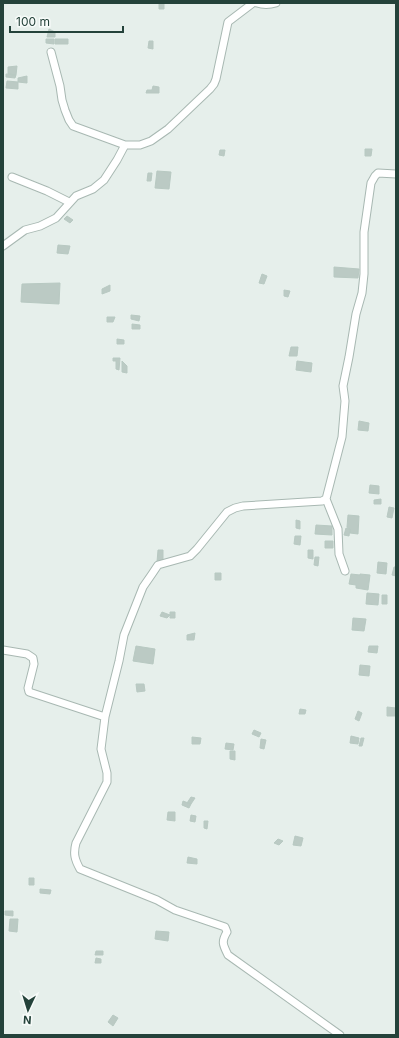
<svg xmlns="http://www.w3.org/2000/svg" width="399" height="1038" font-family="Inter,sans-serif">
<style>
.building{fill:#bbcac4;stroke:#b8c9c2}
.lines{fill:none;stroke-linecap:round;stroke-linejoin:round}
.street-casing{stroke:#a8b8b2;stroke-width:9}
.street{stroke:#fff;stroke-width:7}
</style>
<rect width="100%" height="100%" fill="#e6efeb"/>
<!-- building -->
<path class="building" d="M159,3H164V9H159Z
M49,29L55,32V37H47Z
M46,39H54V44L46,43Z
M55,39H68V44H55Z
M149,41H153V49L148,48Z
M17,66L16,75L8,74V67Z
M6,74L16,75L15,78L6,77Z
M27,76V83L18,82V78Z
M7,81L18,82V89L6,88Z
M153,86L159,87V93H146L147,90H152Z
M365,149H372L371,156H365Z
M220,150H225L224,156L219,155Z
M157,171L171,172L169,189L155,188Z
M148,173H152L151,181H147Z
M67,216L73,220L70,223L64,219Z
M58,245L70,246L68,254L57,253Z
M334,267L359,269L358,278L334,277Z
M262,274L267,276L264,284L259,283Z
M60,283L59,304L21,302L22,284Z
M110,285V291L102,294V289Z
M284,290L290,291L288,297L284,296Z
M131,315L140,316L139,321L131,319Z
M107,317H115L113,322H107Z
M132,324L140,325V329H132Z
M117,339L124,340V344H117Z
M291,347H298L297,356H289Z
M113,358H120L119,370L116,369V361H113Z
M122,361L127,366V373L122,372Z
M297,361L312,363L311,372L296,370Z
M359,421L369,423L368,431L358,430Z
M370,485L379,486V494L369,493Z
M381,499V504H374V500Z
M389,507L394,508L392,518L387,517Z
M348,515L359,516L358,534L350,533V529L347,527Z
M296,520L300,521V529L296,528Z
M316,525L332,526V535L315,534Z
M346,528L350,529L349,536L344,535Z
M295,536H301L300,545L294,544Z
M325,541H333V548H325Z
M158,550H163V563L157,562Z
M308,550H313V559L308,558Z
M315,557H319L318,566L314,565Z
M378,562L387,563L386,574L377,573Z
M394,567H396V576L392,575Z
M215,573H221V580H215Z
M351,574L360,575V574L370,575L368,590L356,588V585L349,584Z
M367,593L379,594L378,605L366,604Z
M382,595H387V604H382Z
M162,612L170,615L167,618L160,616Z
M170,612H175V618H170Z
M353,618L366,619L364,631L352,630Z
M195,633L194,640H187V635Z
M136,646L155,649L153,664L133,661Z
M369,646H378L377,653L368,652Z
M360,665L370,666L369,676L359,675Z
M136,684H144L145,691L137,692Z
M387,707L396,708L395,716H387Z
M300,709L306,710L305,714H299Z
M358,711L362,713L359,721L355,719Z
M254,730L261,733L259,737L252,734Z
M351,736L359,738L358,744L350,743Z
M192,737L201,738L200,744H192Z
M361,738H364L362,746H359Z
M261,739L266,740L264,749L260,748Z
M226,743L234,744L233,750L225,749Z
M230,751H235V760L230,759Z
M191,797L195,798L191,804L187,803Z
M183,801L191,804L189,808L182,805Z
M168,812H175V821L167,820Z
M191,815L196,816L195,822L190,821Z
M204,821H208L207,829L204,828Z
M295,836L303,838L301,846L293,845Z
M278,839L283,841L279,845L274,843Z
M188,857L197,859V864L187,863Z
M29,878H34V885H29Z
M40,889L51,890L50,894L40,893Z
M5,911H13V916L5,915Z
M10,919H18L17,932L9,931Z
M156,931L169,932L168,941L155,939Z
M96,951H103V955H95Z
M96,958L101,959V963H95Z
M113,1015L118,1018L113,1026L108,1022Z"/>
<g class="lines">
<defs>
<path id="street" d="M257,3C263,5 269,5 276,3
M51,52L60,86L62,100L65,110L69,120L73,126L125,145H140L151,141L168,129L210,89L214,84L216,79L228,22L253,3
M12,177L47,191L69,202
M3,246L25,230L40,226L56,218L76,196L93,189L104,180L117,160L125,145
M326,499L338,529L339,554L345,571
M3,650L27,654L33,658L34,664L28,688L29,692L105,717
M340,1035L228,955C223,945 221,942 227,932L225,927L175,910L157,900L80,869C75,860 73,854 76,843L107,782V773L101,749L105,717L119,661L124,635L143,587L152,574L158,565L190,556L197,549L227,512L235,508L243,506L322,501L326,499L342,437L345,401L343,386L349,357L356,314L362,293L364,274V232L371,183L375,176L378,173L396,174"/>
</defs>
<!-- street casing -->
<use href="#street" class="street-casing"/>
<!-- street -->
<use href="#street" class="street"/>
</g>
<!-- border -->
<rect width="399" height="1038" fill="none" stroke="#24423a" stroke-width="8"/>
<!-- north arrow -->
<g transform="translate(28 1010) rotate(184)" stroke="#f7fbf9" stroke-width="3" paint-order="stroke">
<path d="M0-3L7 15L0 10L-7 15Z" fill="#24423a"/>
<text y="-6" font-size="11" font-weight="bold" text-anchor="middle" fill="#24423a">N</text>
</g>
<!-- scale -->
<path d="M10 26v6h113v-6" fill="none" stroke="#24423a" stroke-width="2"/>
<text x="16" y="26" font-size="12" fill="#24423a" stroke="#f7fbf9" stroke-width="3" paint-order="stroke">100 m</text>
</svg>
